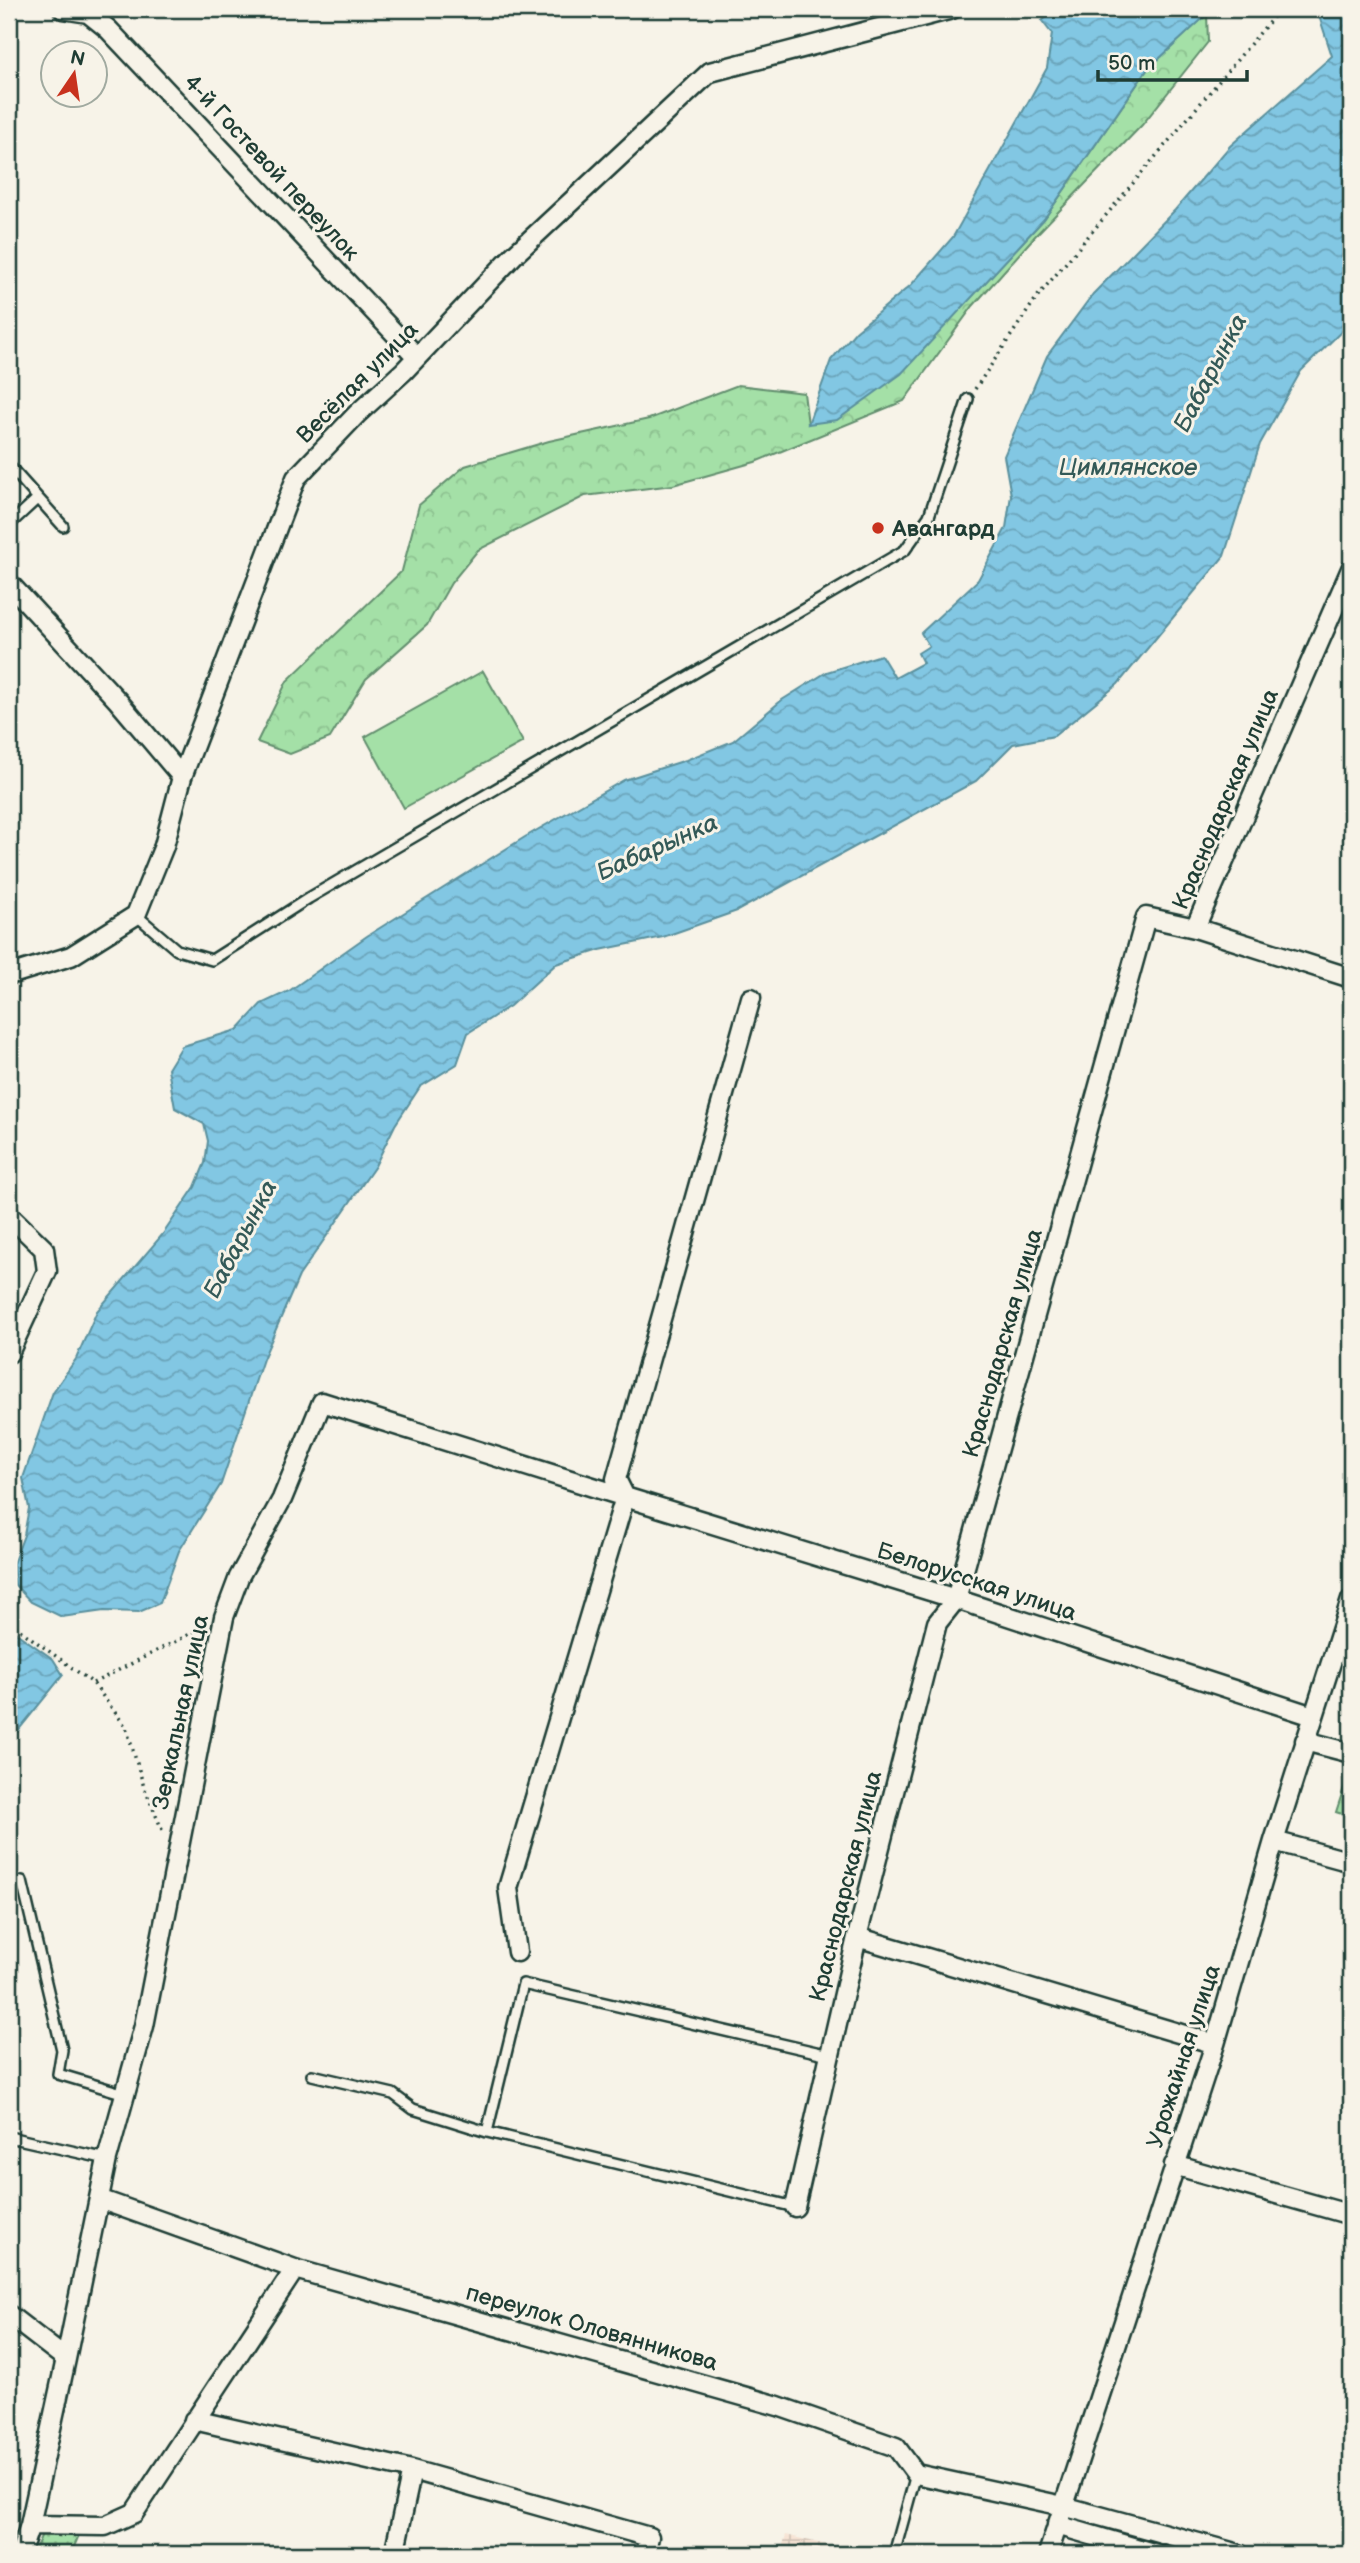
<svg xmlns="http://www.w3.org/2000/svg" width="1360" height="2563" font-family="'Balsamiq Sans',sans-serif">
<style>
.industrial{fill:url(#industrial-grid)}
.grass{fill:url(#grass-dots);stroke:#628e6e;stroke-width:2}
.forest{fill:url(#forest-crowns);stroke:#628e6e;stroke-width:2}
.garden{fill:#a4e0a7;stroke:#628e6e;stroke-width:2}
.water{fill:url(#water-waves);stroke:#5a909d;stroke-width:2}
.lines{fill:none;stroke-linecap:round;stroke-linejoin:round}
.lane-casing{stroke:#1f3d34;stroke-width:14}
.street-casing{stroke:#1f3d34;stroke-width:23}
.path{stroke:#1f3d34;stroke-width:3.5;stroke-dasharray:2 5;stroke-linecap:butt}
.lane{stroke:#f7f3e8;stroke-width:9}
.street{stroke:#f7f3e8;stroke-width:18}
.poi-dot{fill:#c8321e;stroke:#f7f3e8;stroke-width:2.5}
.labels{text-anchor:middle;stroke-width:6;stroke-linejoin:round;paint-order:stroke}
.street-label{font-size:23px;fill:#1f3d34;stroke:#f7f3e8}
.poi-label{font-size:23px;font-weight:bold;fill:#1f3d34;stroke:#f7f3e8;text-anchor:start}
.water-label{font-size:24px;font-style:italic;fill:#335957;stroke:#f7f3e8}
</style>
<defs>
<pattern id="industrial-grid" width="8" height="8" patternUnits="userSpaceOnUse" patternTransform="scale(1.75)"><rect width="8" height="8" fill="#f6e3d4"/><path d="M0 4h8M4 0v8" fill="none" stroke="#d2c4b7"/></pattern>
<pattern id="grass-dots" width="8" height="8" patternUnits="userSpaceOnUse" patternTransform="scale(1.75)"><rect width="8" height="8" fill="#a4e0a7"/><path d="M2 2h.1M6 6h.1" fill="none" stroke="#8dc190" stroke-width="1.8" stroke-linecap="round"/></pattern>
<pattern id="forest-crowns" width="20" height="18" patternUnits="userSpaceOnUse" patternTransform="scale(1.75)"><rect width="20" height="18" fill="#a4e0a7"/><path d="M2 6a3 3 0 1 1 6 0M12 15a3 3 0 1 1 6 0" fill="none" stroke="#8dc190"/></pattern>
<pattern id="water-waves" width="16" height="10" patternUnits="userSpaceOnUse" patternTransform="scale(1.75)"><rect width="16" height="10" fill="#82c7e3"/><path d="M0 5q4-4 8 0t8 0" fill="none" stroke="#6aa3b9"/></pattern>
</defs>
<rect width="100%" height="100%" fill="#f7f3e8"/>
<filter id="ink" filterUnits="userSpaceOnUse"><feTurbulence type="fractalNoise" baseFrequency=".0143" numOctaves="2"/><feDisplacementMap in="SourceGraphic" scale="14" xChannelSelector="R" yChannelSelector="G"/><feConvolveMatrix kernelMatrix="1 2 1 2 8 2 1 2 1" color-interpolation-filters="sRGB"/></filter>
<g filter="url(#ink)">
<!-- industrial -->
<path class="industrial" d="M786,2535L851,2551V2554H780Z"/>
<!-- grass -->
<path class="grass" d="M42,2534L79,2535L71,2554H33Z"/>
<!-- forest -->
<path class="forest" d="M1207,14L1208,42L1142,125L1036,235L973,306L904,401L755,462L673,485L585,496L478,550L451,583L427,625L366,679L330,738L290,754L257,742L287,681L402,571L419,505L465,466L549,441L649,419L738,385L804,393L808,424L900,374L1044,219L1147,70Z
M1351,1766V1817L1336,1812Z"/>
<!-- garden -->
<path class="garden" d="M483,671L523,742L404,808L365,737Z"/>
<!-- water -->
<path class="water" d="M1056,9H1213L1147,70L1044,219L901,374L837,420L808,424L831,360L856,331L911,285L953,237L1047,68L1052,34L1042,21Z
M1309,9H1351V322L1301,371L1260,444L1224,556L1118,684L1054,736L1013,744L976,781L737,911L663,937L600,950L556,964L510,1006L468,1033L457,1064L420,1087L395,1125L375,1166L299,1276L263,1359L221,1484L179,1551L160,1603L139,1612L104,1611L62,1617L31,1602L15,1585L13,1564L24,1535L29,1508L23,1478L53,1392L76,1359L97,1311L163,1234L195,1187L205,1163L208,1141L204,1124L175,1108L168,1069L182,1046L237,1030L261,1004L289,991L367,936L525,837L624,780L686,760L733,741L782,700L827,672L881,655L895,678L923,663L918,653L929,646L921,633L978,580L1006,528L1011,495L1004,456L1047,356L1093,294L1175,210L1230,146L1332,56L1320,19Z
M9,1628L53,1659L63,1675L9,1742Z"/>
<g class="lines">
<defs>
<path id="lane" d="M12,469L63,526
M9,525L38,498
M136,915L177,950L212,960L309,898L905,550L929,516L968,399
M22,1881L62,2050L58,2074L125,2094
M312,2075L393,2094L413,2109L487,2132L795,2207
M487,2132L523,1984L829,2055
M9,2137L107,2159
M894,2554L916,2474"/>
<path id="street" d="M63,9L88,13L93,9
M88,13L108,29L417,357
M9,583L118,701L182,777
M1195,928L1351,978
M9,975L71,956L136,915L164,846L182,777L296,478L357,414L404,371L514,255L710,72L952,9
M9,1215L44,1249L47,1271L9,1353
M625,1497L616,1479L751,998
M1305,1741L1351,1753
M1274,1841L1351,1862
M857,1937L1215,2044
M517,1952L508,1888L625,1497L956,1599L1313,1716
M1174,2165L1351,2215
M99,2199L295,2269L778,2406L896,2447L916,2474L1063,2506L1239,2554
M795,2207L857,1937L937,1623L956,1599L1146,917L1195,928L1351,569
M9,2315L66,2359L30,2525L20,2554
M66,2359L107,2159L144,2026L224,1617L239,1577L282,1499L322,1402L625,1497
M194,2420L412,2470L649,2537L645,2554
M30,2525L105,2526L134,2513L295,2269
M1057,2525L1156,2554
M394,2554L412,2470
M1048,2554L1215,2044L1274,1841L1351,1600"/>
</defs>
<!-- lane casing -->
<use href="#lane" class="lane-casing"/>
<!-- street casing -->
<use href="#street" class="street-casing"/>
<!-- path -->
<path class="path" d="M975,389L1037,297L1280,9
M9,1622L93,1683L126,1727L144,1787L163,1832
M93,1683L204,1627"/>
<!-- lane -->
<use href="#lane" class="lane"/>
<!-- street -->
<use href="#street" class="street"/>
</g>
</g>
<!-- markers -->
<circle class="poi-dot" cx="878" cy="528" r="7"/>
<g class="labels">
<!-- street labels -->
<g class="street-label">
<text transform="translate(272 167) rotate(47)" y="8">4-й Гостевой переулок</text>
<text transform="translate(357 382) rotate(-45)" y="8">Весёлая улица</text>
<text transform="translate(1225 799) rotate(-67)" y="8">Краснодарская улица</text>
<text transform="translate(1002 1343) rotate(-74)" y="8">Краснодарская улица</text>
<text transform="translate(977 1581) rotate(18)" y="8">Белорусская улица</text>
<text transform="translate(180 1712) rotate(-78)" y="8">Зеркальная улица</text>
<text transform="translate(845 1886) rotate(-76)" y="8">Краснодарская улица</text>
<text transform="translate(1183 2056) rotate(-72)" y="8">Урожайная улица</text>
<text transform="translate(592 2327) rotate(16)" y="8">переулок Оловянникова</text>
</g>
<!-- poi labels -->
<g class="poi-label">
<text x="892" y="536">Авангард</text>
</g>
<!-- water labels -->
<g class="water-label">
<text transform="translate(1210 373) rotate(-62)" y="8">Бабарынка</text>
<text x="1128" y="475">Цимлянское</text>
<text transform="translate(657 847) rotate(-24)" y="8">Бабарынка</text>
<text transform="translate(240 1239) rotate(-62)" y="8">Бабарынка</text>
</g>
</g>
<!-- margin -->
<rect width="1360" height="2563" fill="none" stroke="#f7f3e8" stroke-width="35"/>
<rect x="18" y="18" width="1325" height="2528" fill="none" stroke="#1f3d34" stroke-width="2.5" filter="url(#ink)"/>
<!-- north arrow -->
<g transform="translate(74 74) rotate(13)"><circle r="33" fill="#f7f3e8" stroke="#a1aaa0" stroke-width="2"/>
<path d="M0-5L12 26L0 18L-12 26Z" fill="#c8321e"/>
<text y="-10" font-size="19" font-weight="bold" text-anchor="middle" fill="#1f3d34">N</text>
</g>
<!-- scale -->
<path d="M1098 70v10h149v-10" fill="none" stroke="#1f3d34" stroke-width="3.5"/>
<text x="1108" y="70" font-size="21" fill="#1f3d34" stroke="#f7f3e8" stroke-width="5" paint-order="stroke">50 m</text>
</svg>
